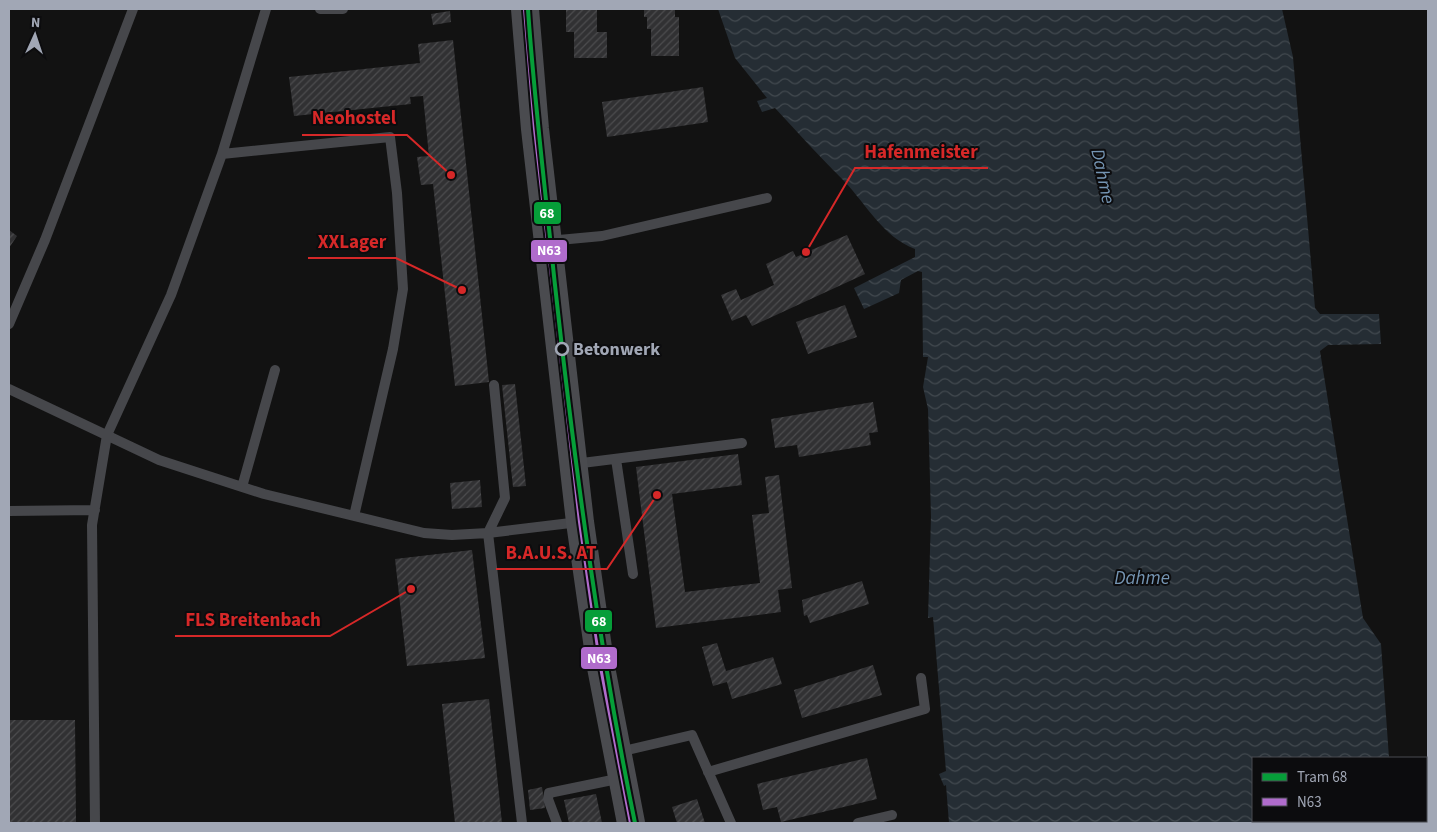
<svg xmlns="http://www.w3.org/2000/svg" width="1437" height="832" font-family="'Source Sans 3',sans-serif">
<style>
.water{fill:url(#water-waves)}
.building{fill:url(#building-hatch)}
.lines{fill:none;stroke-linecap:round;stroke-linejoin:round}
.service{stroke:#46474b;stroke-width:10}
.secondary{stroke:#4a4b4f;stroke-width:28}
.bus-1-casing{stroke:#0c0c0e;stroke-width:8}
.bus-1{stroke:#b06ccc;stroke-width:4}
.tram-1-casing{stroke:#0c0c0e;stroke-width:8}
.tram-1{stroke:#069e39;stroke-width:4}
.stop-dot{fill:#0c0c0e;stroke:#a1a7b5;stroke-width:2.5}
.labels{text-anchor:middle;stroke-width:4;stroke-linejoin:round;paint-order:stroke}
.stop-label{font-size:18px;font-weight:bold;fill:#a1a7b5;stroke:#0c0c0e;text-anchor:start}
.water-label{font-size:19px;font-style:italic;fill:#7595b3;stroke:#0c0c0e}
.leader{fill:none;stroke:#d62828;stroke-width:2}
.callout-dot{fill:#d62828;stroke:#0c0c0e;stroke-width:2}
.callout-label{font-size:19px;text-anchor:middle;font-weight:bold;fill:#d62828;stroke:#0c0c0e;stroke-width:4;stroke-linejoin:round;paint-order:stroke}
.line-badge{stroke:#0c0c0e;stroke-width:2}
.badge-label{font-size:14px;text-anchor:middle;font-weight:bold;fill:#fff}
</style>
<defs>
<pattern id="water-waves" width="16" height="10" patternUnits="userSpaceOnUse" patternTransform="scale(1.25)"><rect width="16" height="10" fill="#252d34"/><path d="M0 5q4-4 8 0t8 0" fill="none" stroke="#42494f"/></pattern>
<pattern id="building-hatch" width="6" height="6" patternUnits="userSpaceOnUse" patternTransform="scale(1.25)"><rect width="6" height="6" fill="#313133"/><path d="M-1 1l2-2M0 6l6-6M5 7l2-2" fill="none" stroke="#4c4c4e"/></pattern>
</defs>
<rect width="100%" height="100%" fill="#121212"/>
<!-- water -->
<path class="water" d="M718,9H1282L1293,57L1315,308L1320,314H1379L1381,344L1328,345L1320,351L1363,618L1381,644L1389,758H1253V821H1391L1402,823H949L946,785L944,786L939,774L946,771L933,617L928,618L931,517L928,409L923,387L928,357H923L922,272L918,271L901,280L899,293L864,309L854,288L915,257V249C883,237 867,205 844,181C820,157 798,133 775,108L762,112L757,101L767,98L735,58Z"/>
<!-- building -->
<path class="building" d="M566,9H597V32H607V58H574V32H566Z
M644,9H675V17H679V56H651V29H647V17H644Z
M450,11L451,22L433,25L431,14Z
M453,40L489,382L455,386L433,184L421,185L417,157L429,156L423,96L410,97L411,104L294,116L289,77L420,63L418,44Z
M703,87L708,122L607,137L602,102Z
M9,230L17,236L9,248Z
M847,235L865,274L752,326L746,315L732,321L721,295L736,289L741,300L774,285L766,264L793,251L796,257L803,254V252L809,251Z
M845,305L857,337L808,354L796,322Z
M515,384L526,486L513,487L502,385Z
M873,402L878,432L869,433L871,445L799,457L797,445L775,448L771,419Z
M738,454L742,485L672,494L685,592L760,583L752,515L769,513L765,477L779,475L792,588L778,590L781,612L656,628L636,467Z
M480,480L482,507L452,509L450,483Z
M472,550L485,658L407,666L395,559Z
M862,581L869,604L810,623L807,615L804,616L802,600Z
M717,643L726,671L773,657L782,684L732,699L727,682L713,686L702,647Z
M873,665L882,695L802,718L794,690Z
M489,699L502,823H455L442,704Z
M9,720H75L76,823H9Z
M867,758L877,799L781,822L777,807L763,810L757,784Z
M542,787L545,808L530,810L528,790Z
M596,794L602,823H569L564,800Z
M697,799L705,823H677L672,807Z"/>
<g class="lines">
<!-- service -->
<path class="service" d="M320,9H343
M222,154L390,137L397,193L403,289L393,349L354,516
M548,241L602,236L767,198
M9,324L45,240L133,9
M494,385L505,498L488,533L522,823
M9,389L159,460L264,494L424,533L452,535L488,533L579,522
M616,459L633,574
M574,464L742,443
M242,487L275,370
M9,511L95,510
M619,752L692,735L731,823
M708,772L925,709L921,678
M95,823L92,525L107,435L171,295L222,154L266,9
M557,823L548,799L549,793L622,778
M858,823L892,815"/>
<!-- secondary -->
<path class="secondary" d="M525,9L535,129L580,522L600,662L631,823"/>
<defs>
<path id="bus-1" d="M525,9L535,129L580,522L600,662L631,823"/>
</defs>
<!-- bus-1 casing -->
<use href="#bus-1" class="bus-1-casing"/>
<!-- bus-1 -->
<use href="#bus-1" class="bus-1"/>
<defs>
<path id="tram-1" d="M528,9C534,98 545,187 554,276C574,460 598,642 635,823"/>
</defs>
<!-- tram-1 casing -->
<use href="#tram-1" class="tram-1-casing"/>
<!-- tram-1 -->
<use href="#tram-1" class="tram-1"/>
</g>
<!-- markers -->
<circle class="stop-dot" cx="562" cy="349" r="6"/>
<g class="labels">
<!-- stop labels -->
<g class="stop-label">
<text x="573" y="355">Betonwerk</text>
</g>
<!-- water labels -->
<g class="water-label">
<text transform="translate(1104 176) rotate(78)" y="7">Dahme</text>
<text x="1142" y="584">Dahme</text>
</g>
</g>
<!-- callouts -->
<path class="leader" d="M451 175L407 135H302M806 252L855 168H988M462 290L396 258H308M657 495L607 569H496M411 589L330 636H175"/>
<g class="callout-dot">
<circle cx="451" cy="175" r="5"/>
<circle cx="806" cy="252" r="5"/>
<circle cx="462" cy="290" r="5"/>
<circle cx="657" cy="495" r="5"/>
<circle cx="411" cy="589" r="5"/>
</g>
<g class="callout-label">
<text x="354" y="124">Neohostel</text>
<text x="921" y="158">Hafenmeister</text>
<text x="352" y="248">XXLager</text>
<text x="551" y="559">B.A.U.S. AT</text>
<text x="253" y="626">FLS Breitenbach</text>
</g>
<g class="line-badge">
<rect x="533" y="201" width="29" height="24" rx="5" fill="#069e39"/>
<rect x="530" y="239" width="38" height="24" rx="5" fill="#b06ccc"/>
<rect x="584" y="609" width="29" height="24" rx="5" fill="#069e39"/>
<rect x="580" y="646" width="38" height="24" rx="5" fill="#b06ccc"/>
</g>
<g class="badge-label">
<text x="547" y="218">68</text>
<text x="549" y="255">N63</text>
<text x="599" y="626">68</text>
<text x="599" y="663">N63</text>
</g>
<!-- border -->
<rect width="1437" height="832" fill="none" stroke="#a1a7b5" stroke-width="20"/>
<!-- legend -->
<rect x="1252" y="757" width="175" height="65" fill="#0c0c0e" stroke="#484a51"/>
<rect x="1262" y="773" width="25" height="8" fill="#069e39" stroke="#484a51"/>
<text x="1297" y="782" font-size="15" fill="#a1a7b5">Tram 68</text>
<rect x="1262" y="798" width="25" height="8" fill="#b06ccc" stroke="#484a51"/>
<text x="1297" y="807" font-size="15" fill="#a1a7b5">N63</text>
<!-- north arrow -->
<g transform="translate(35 35) rotate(3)" stroke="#0c0c0e" stroke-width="4" paint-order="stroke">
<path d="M0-4L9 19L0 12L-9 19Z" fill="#a1a7b5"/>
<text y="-8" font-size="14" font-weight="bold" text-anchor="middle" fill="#a1a7b5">N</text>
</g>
</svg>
